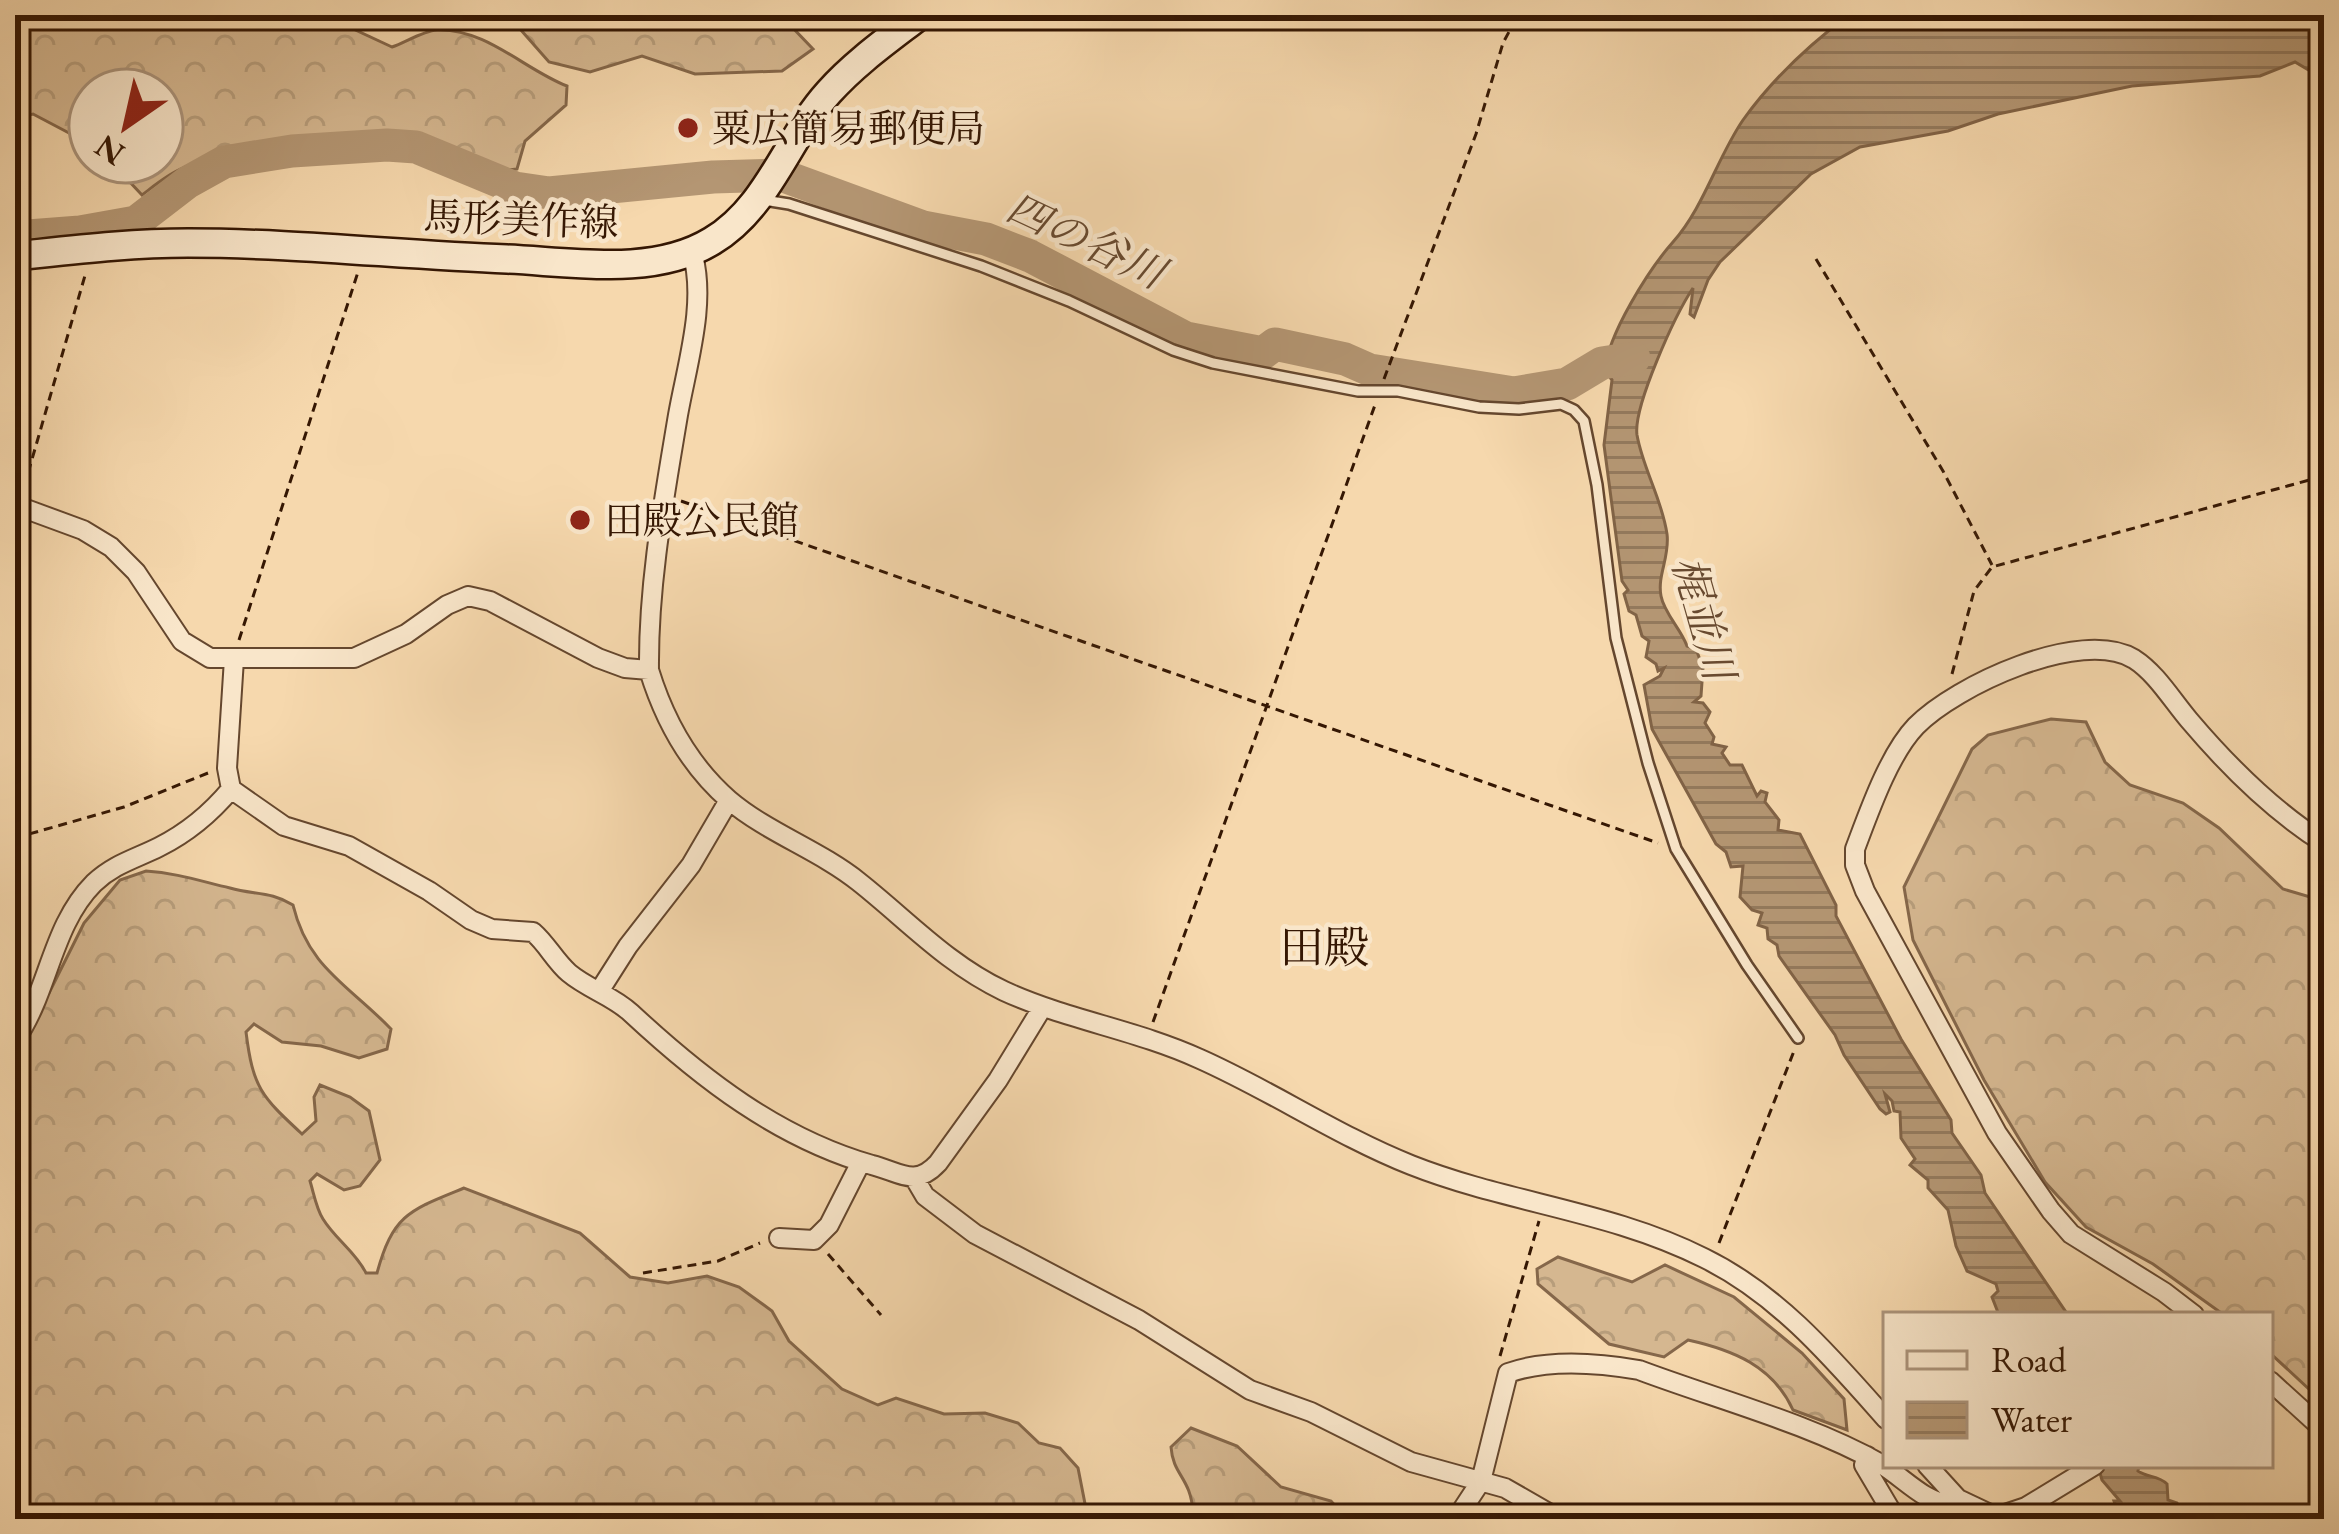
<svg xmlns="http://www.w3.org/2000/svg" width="2339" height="1534" font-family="'EB Garamond','Noto Serif JP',serif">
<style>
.forest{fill:url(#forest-crowns);stroke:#85674a;stroke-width:3}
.water{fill:url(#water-rules);stroke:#816346;stroke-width:3}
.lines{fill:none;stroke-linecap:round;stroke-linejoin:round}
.river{stroke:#b49673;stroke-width:33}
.lane-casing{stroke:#65472e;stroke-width:14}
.street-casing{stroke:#65472e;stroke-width:22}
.secondary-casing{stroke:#351703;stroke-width:32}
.path{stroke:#351703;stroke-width:3;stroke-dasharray:9 6;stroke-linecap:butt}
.lane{stroke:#f9e6ca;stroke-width:9}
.street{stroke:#f9e6ca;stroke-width:18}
.secondary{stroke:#f9e6ca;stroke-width:27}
.poi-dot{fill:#8f2418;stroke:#f9e6ca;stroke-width:4.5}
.labels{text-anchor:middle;stroke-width:9;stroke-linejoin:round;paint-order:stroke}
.poi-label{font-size:39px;fill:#351703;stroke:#f9e6ca;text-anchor:start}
.street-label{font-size:39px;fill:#351703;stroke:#f9e6ca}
.water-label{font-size:42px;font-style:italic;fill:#684a30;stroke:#f9e6ca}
.quarter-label{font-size:45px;fill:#351703;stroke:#f9e6ca}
</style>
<defs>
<pattern id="forest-crowns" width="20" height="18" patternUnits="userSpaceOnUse" patternTransform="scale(3)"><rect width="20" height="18" fill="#d5b790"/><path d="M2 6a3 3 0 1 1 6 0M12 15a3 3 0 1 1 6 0" fill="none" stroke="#b79d7b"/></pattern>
<pattern id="water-rules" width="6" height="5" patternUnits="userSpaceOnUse" patternTransform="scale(3)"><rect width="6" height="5" fill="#b49673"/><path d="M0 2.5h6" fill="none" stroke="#93795c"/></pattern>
</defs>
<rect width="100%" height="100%" fill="#f6d8ad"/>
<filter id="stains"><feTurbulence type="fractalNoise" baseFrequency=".00167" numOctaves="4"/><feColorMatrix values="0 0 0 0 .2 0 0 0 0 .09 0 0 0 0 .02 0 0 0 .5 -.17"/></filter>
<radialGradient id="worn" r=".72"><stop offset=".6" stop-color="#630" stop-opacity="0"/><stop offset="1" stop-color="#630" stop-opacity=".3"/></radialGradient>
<!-- forest -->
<path class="forest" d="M15,15H347V26L392,47C406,42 423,31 437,30C486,28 525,70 567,86L566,105L525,141L517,169C483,174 461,152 429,145C367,133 237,141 181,169C167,175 154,186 142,195L111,162H162V90H90V144L33,114L15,118Z
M521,15H806L792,27L813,49L782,71L695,74L642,56L590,72L549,62L520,29Z
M2051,719L2086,722L2105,762L2130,785L2183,803L2219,828L2283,889L2324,901V1403L2270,1353V1315H2224L2153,1264L2086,1227L2045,1182L1984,1080L1913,940L1904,887L1972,749L1988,735Z
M146,871C176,873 200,881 230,888C254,895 271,891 293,905C308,968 349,985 391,1029L387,1049L359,1058L321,1046L282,1042L254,1024L246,1032C253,1088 261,1096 302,1134L316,1121L314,1097L320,1085L350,1097L369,1111L380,1160L360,1186L344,1190L317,1174L310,1181C314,1194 316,1208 323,1219C336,1240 355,1251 366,1273H377C393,1214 410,1210 464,1188L580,1233L630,1277L668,1283L707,1276L739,1287L772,1311L789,1341L842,1389L878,1405L896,1398L944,1414L985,1413L1018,1423L1039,1443L1060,1448L1078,1468L1088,1519H15V997L49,993L84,923L120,880Z
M1558,1257L1632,1282L1665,1265L1734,1297L1802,1353L1844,1399L1847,1430L1793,1410C1773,1366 1733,1350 1688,1340L1664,1357L1609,1344L1538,1284L1537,1269Z
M1191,1428L1237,1446L1281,1487L1331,1501L1347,1519H1186L1193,1513C1191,1477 1173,1476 1171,1447Z"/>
<!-- water -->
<path class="water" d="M1849,15H2324V73L2312,72L2295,62L2260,76L2132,86L1998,114L1948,131L1860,147L1811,174L1720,262L1708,280L1694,317L1690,314L1693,288C1675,315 1633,407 1637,435C1643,469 1662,499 1667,534C1670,557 1657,575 1661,596C1664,613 1681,629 1687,646L1696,649L1703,668L1701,696L1694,702L1703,703L1710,712L1705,723L1714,737L1712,744L1726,747L1722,753L1730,765H1742L1757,796L1761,791L1767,793L1765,802L1779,820L1778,830L1800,834L1836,905V916L1901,1039L1951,1120L1952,1133L1981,1175L1985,1193L2068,1315H1999L1992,1297L1998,1291L1996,1284L1967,1271L1956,1246L1948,1210L1928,1188V1180L1910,1165L1915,1159L1901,1138L1900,1112L1894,1111L1892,1101L1885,1094L1890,1112L1886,1114L1880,1109L1844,1055L1835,1035L1779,956L1777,945L1768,939L1767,928L1758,925L1762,913L1752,910L1740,897L1743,866L1731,867L1726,852L1716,844L1652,729L1644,685L1660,676L1664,668L1658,671L1656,664L1646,657L1649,641L1642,636L1636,615L1629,611L1624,594L1628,590L1622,581L1604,445L1612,380L1605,371C1607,335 1650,268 1673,242C1704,207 1717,158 1743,120C1771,81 1810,44 1849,15Z
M2139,1465L2138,1471C2148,1478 2158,1475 2167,1484L2168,1500L2177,1503L2185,1519H2121L2114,1501H2120L2102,1480L2098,1466Z"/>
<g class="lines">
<!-- river -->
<path class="river" d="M15,237L80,232L136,222L188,182L224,162L292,151L387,145L416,147L515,188L549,193L713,177L781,175L923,227L986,239L1030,256L1186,338L1263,353L1275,344L1345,359L1370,370L1514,393L1567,384L1602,363L1634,358"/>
<defs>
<path id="lane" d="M764,200L789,204L981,266L1069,301L1173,350L1213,363L1358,391H1398L1479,407L1519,409L1561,404L1574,410L1584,421L1597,485L1616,638L1648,763L1676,849L1747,965L1798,1038"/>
<path id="street" d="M15,505L83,530L111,547L136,572L182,641L210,658H354L406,634L447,605L468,596L490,601L598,658L625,668L649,670C648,585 664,499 678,415C687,364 707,302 692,252
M649,670C664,719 690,766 729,800C768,833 819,850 859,882C907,920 947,964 1004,991C1067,1020 1137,1030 1200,1059C1272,1091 1338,1136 1411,1165C1507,1203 1611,1211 1704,1258C1778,1294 1833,1359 1886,1419
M231,789L284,826L349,846L429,891L471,920L492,929L533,932C547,944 555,961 569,973C588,989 613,996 631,1013C702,1079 778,1138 872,1165C900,1172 915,1188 938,1163L998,1080L1042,1008
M600,990L628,946L691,865L729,800
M15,1040C49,992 51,926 94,883C114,864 135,859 159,847C187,833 211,813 231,789L227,768L234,659
M915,1179L925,1196L975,1234L1139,1320L1250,1390L1311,1412L1411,1462L1505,1488L1559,1519
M779,1238L814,1240L829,1225L861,1162
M2194,1315L2164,1292L2071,1234L2051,1211L1997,1133L1865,891L1855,865V849C1869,812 1889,754 1916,726C1955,686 2081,627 2134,659C2156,673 2172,700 2189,720C2228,766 2273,811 2324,843
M2270,1381L2324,1430
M1867,1456L1864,1465L1896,1519
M1927,1465L1958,1499L1996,1517L2026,1507L2095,1465
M1456,1519L1481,1481L1508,1373C1547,1359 1599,1363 1639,1370C1716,1399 1811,1424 1881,1464C1904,1478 1925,1503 1952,1505L1958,1499"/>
<path id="secondary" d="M15,256C73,250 130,243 188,243C294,243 401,255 507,259C573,262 653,277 712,241C769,207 787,138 829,92C856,62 889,39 920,15"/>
</defs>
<!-- lane casing -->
<use href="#lane" class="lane-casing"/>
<!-- street casing -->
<use href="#street" class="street-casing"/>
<!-- secondary casing -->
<use href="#secondary" class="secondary-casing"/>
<!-- path -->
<path class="path" d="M1816,259L1943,471L1992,565
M1384,379L1476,134L1503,43L1518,15
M24,487L86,272
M681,501L1658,843
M239,640L358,272
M1952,674L1974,591L1992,567L2324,476
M15,838L124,807L208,773
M1153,1022L1375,405
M1719,1243L1794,1051
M828,1254L881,1315
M643,1273L718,1261L760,1243
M1500,1356L1539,1221"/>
<!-- lane -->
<use href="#lane" class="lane"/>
<!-- street -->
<use href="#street" class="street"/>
<!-- secondary -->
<use href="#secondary" class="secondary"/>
</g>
<!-- markers -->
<g class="poi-dot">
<circle cx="688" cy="128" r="12"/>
<circle cx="580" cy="520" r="12"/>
</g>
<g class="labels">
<!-- poi labels -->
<g class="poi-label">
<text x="712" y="142">粟広簡易郵便局</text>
<text x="604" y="534">田殿公民館</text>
</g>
<!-- street labels -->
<g class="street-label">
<text transform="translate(521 219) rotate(2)" y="14">馬形美作線</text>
</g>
<!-- water labels -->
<g class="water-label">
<text transform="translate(1086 240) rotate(25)" y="15">四の谷川</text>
<text transform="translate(1704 618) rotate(74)" y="15">梶並川</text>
</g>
<!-- quarter labels -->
<g class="quarter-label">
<text x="1324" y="963">田殿</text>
</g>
</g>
<!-- margin -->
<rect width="2339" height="1534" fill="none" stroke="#f6d8ad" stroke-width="60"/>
<rect x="18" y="18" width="2303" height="1498" fill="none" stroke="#351703" stroke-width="6"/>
<rect x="30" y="30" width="2279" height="1474" fill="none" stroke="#351703" stroke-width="3"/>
<!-- legend -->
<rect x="1883" y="1312" width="390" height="156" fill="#f9e6ca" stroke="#ab937a" stroke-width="3"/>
<rect x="1907" y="1351" width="60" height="18" fill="#f9e6ca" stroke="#ab937a" stroke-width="3"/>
<text x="1991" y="1372" font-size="36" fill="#351703">Road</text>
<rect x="1907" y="1402" width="60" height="36" fill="url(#water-rules)" stroke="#ab937a" stroke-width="3"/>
<text x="1991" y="1432" font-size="36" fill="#351703">Water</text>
<!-- north arrow -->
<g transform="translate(126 126) rotate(214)"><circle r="57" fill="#f9e6ca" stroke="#ab937a" stroke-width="3"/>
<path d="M0-9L21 45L0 30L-21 45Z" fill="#8f2418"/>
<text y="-18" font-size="33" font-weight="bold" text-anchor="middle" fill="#351703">N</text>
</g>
<rect width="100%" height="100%" filter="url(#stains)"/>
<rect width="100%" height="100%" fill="url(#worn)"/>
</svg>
